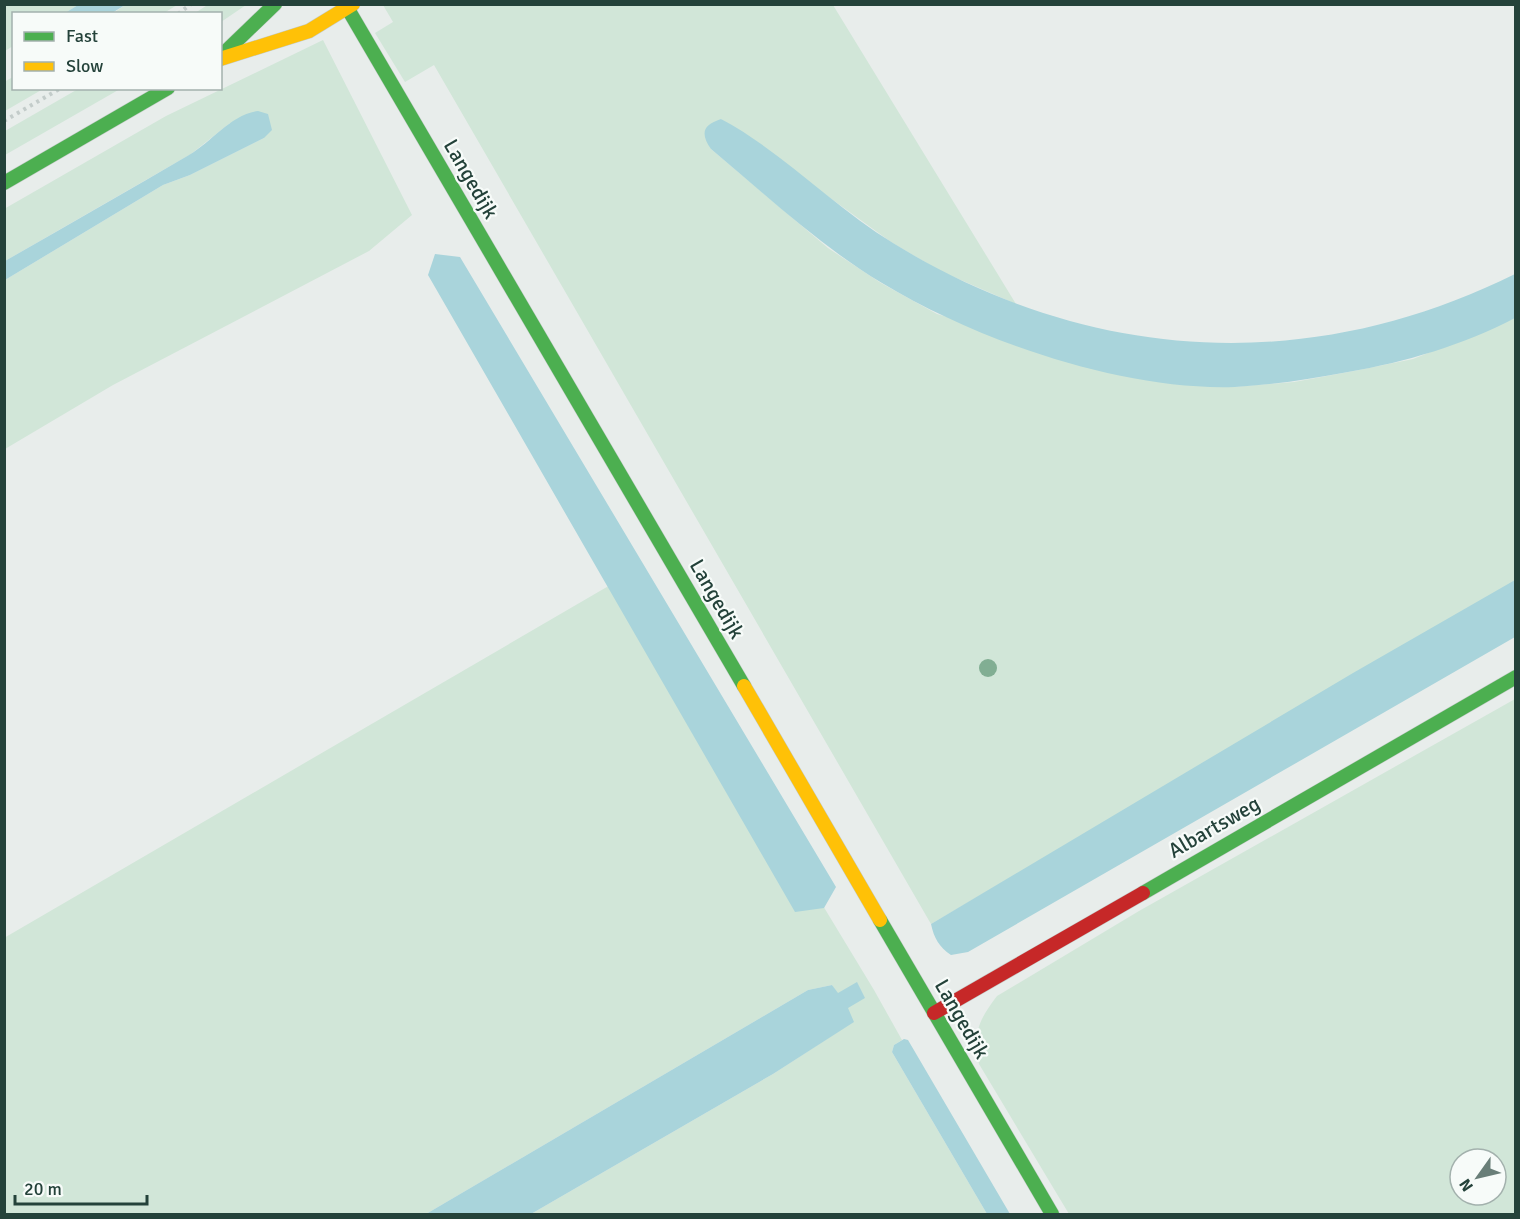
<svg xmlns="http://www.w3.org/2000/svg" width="1520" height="1219" font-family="Signika,sans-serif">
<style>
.green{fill:#d1e6d8;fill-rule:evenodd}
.water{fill:#a9d4db}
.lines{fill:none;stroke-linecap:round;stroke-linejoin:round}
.fast-casing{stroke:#c3cbc8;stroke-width:15}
.slow-casing{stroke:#c3cbc8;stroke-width:15}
.jam-casing{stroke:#c3cbc8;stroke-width:15}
.path{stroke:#c3ccca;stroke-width:4;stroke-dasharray:3 4.5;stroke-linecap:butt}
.fast{stroke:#4caf50;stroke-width:14}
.slow{stroke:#ffc107;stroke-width:14}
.jam{stroke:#c62828;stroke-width:14}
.tree{fill:#81ae93}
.labels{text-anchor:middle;stroke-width:4.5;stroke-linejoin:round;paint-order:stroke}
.street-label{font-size:21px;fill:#24423a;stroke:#f7fbf9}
</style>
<rect width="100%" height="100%" fill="#e8edeb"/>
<!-- green -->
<path class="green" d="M209,4H246V5L221,22L220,14L195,13Z
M5,5H78L65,13L14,14L13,46L5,51Z
M125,5H177L164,13L112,14Z
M383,5H833L1016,304L940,271L891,242L721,119L711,149L828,248L881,283L937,314L1175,383L1233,387L1294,382L1354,371L1413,359L1515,318V583L931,924L434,65L405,82L375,33L393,22Z
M323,40L412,215L369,251L113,385L5,449V280L163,185L190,175L264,138L230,123L191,154L5,261L4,209L166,116Z
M13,77L14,88L43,89L5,111L4,82Z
M78,89H120L5,155V131Z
M624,577L874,990L902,1040L894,1045L892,1052L987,1214H531L773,1074L853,1022L832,985L808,990L426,1214H5L4,938Z
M1515,699V1214H1069L979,1064C973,1033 978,1021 997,996L1139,911ZM1460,1159H1496V1195H1460Z"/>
<!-- water -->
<path class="water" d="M78,5V4L125,5L112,13H65Z
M258,111L268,114L272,130L264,138L190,175L163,185L5,280V261C66,226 128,191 189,155C212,142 230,115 258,111Z
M721,119C780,150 834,207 893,243C1089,364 1310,376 1515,274V318C1463,345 1406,362 1348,372C1310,379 1273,385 1235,387C1122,391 978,341 882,283C820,246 766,195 711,149C700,133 703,125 721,119Z
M435,254L460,257L836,887L824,908L795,912L428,275Z
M1515,580V637L968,952L951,955C939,947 934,938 931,924L1353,673Z
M857,982L865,998L848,1008L854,1022L773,1074L531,1214H426L808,990L832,985L838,993Z
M904,1039L908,1040L1010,1214H987L892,1052L894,1045Z"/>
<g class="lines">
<defs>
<path id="fast" d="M345,4L744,686
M222,55L275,4
M4,183L168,88
M1143,893L1516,677
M880,920L1052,1214"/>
<path id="slow" d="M220,59L309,31L353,4
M744,686L880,920"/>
<path id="jam" d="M934,1013L1143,893"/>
</defs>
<!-- fast casing -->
<use href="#fast" class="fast-casing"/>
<!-- slow casing -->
<use href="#slow" class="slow-casing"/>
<!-- jam casing -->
<use href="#jam" class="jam-casing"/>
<!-- path -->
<path class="path" d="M178,14L191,4
M4,121L61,88"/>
<!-- fast -->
<use href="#fast" class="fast"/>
<!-- slow -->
<use href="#slow" class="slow"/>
<!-- jam -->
<use href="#jam" class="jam"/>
</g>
<!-- trees -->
<circle class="tree" cx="988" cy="668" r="9"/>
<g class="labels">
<!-- street labels -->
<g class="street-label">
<text transform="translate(471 179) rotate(60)" y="7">Langedijk</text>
<text transform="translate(717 599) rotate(60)" y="7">Langedijk</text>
<text transform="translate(1214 827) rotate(-30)" y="7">Albartsweg</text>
<text transform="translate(962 1019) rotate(60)" y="7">Langedijk</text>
</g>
</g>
<!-- border -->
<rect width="1520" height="1219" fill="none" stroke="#24423a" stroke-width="12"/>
<!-- legend -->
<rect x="12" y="12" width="210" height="78" fill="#f7fbf9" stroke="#a3b1ad" stroke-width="1.5"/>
<rect x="24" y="32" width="30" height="9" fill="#4caf50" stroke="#a3b1ad" stroke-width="1.5"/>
<text x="66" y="42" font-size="18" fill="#24423a">Fast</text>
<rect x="24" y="62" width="30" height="9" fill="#ffc107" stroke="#a3b1ad" stroke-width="1.5"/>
<text x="66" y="72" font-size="18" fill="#24423a">Slow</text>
<!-- north arrow -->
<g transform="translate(1478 1177) rotate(236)"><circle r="28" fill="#f7fbf9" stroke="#a3b1ad" stroke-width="1.5"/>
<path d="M0-4.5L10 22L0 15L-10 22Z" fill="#697e78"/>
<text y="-9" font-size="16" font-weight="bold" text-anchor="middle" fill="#24423a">N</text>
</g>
<!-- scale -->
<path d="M15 1195v9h132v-9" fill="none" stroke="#24423a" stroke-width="3"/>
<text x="24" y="1195" font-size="18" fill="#24423a" stroke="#f7fbf9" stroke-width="4.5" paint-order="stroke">20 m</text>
</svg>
